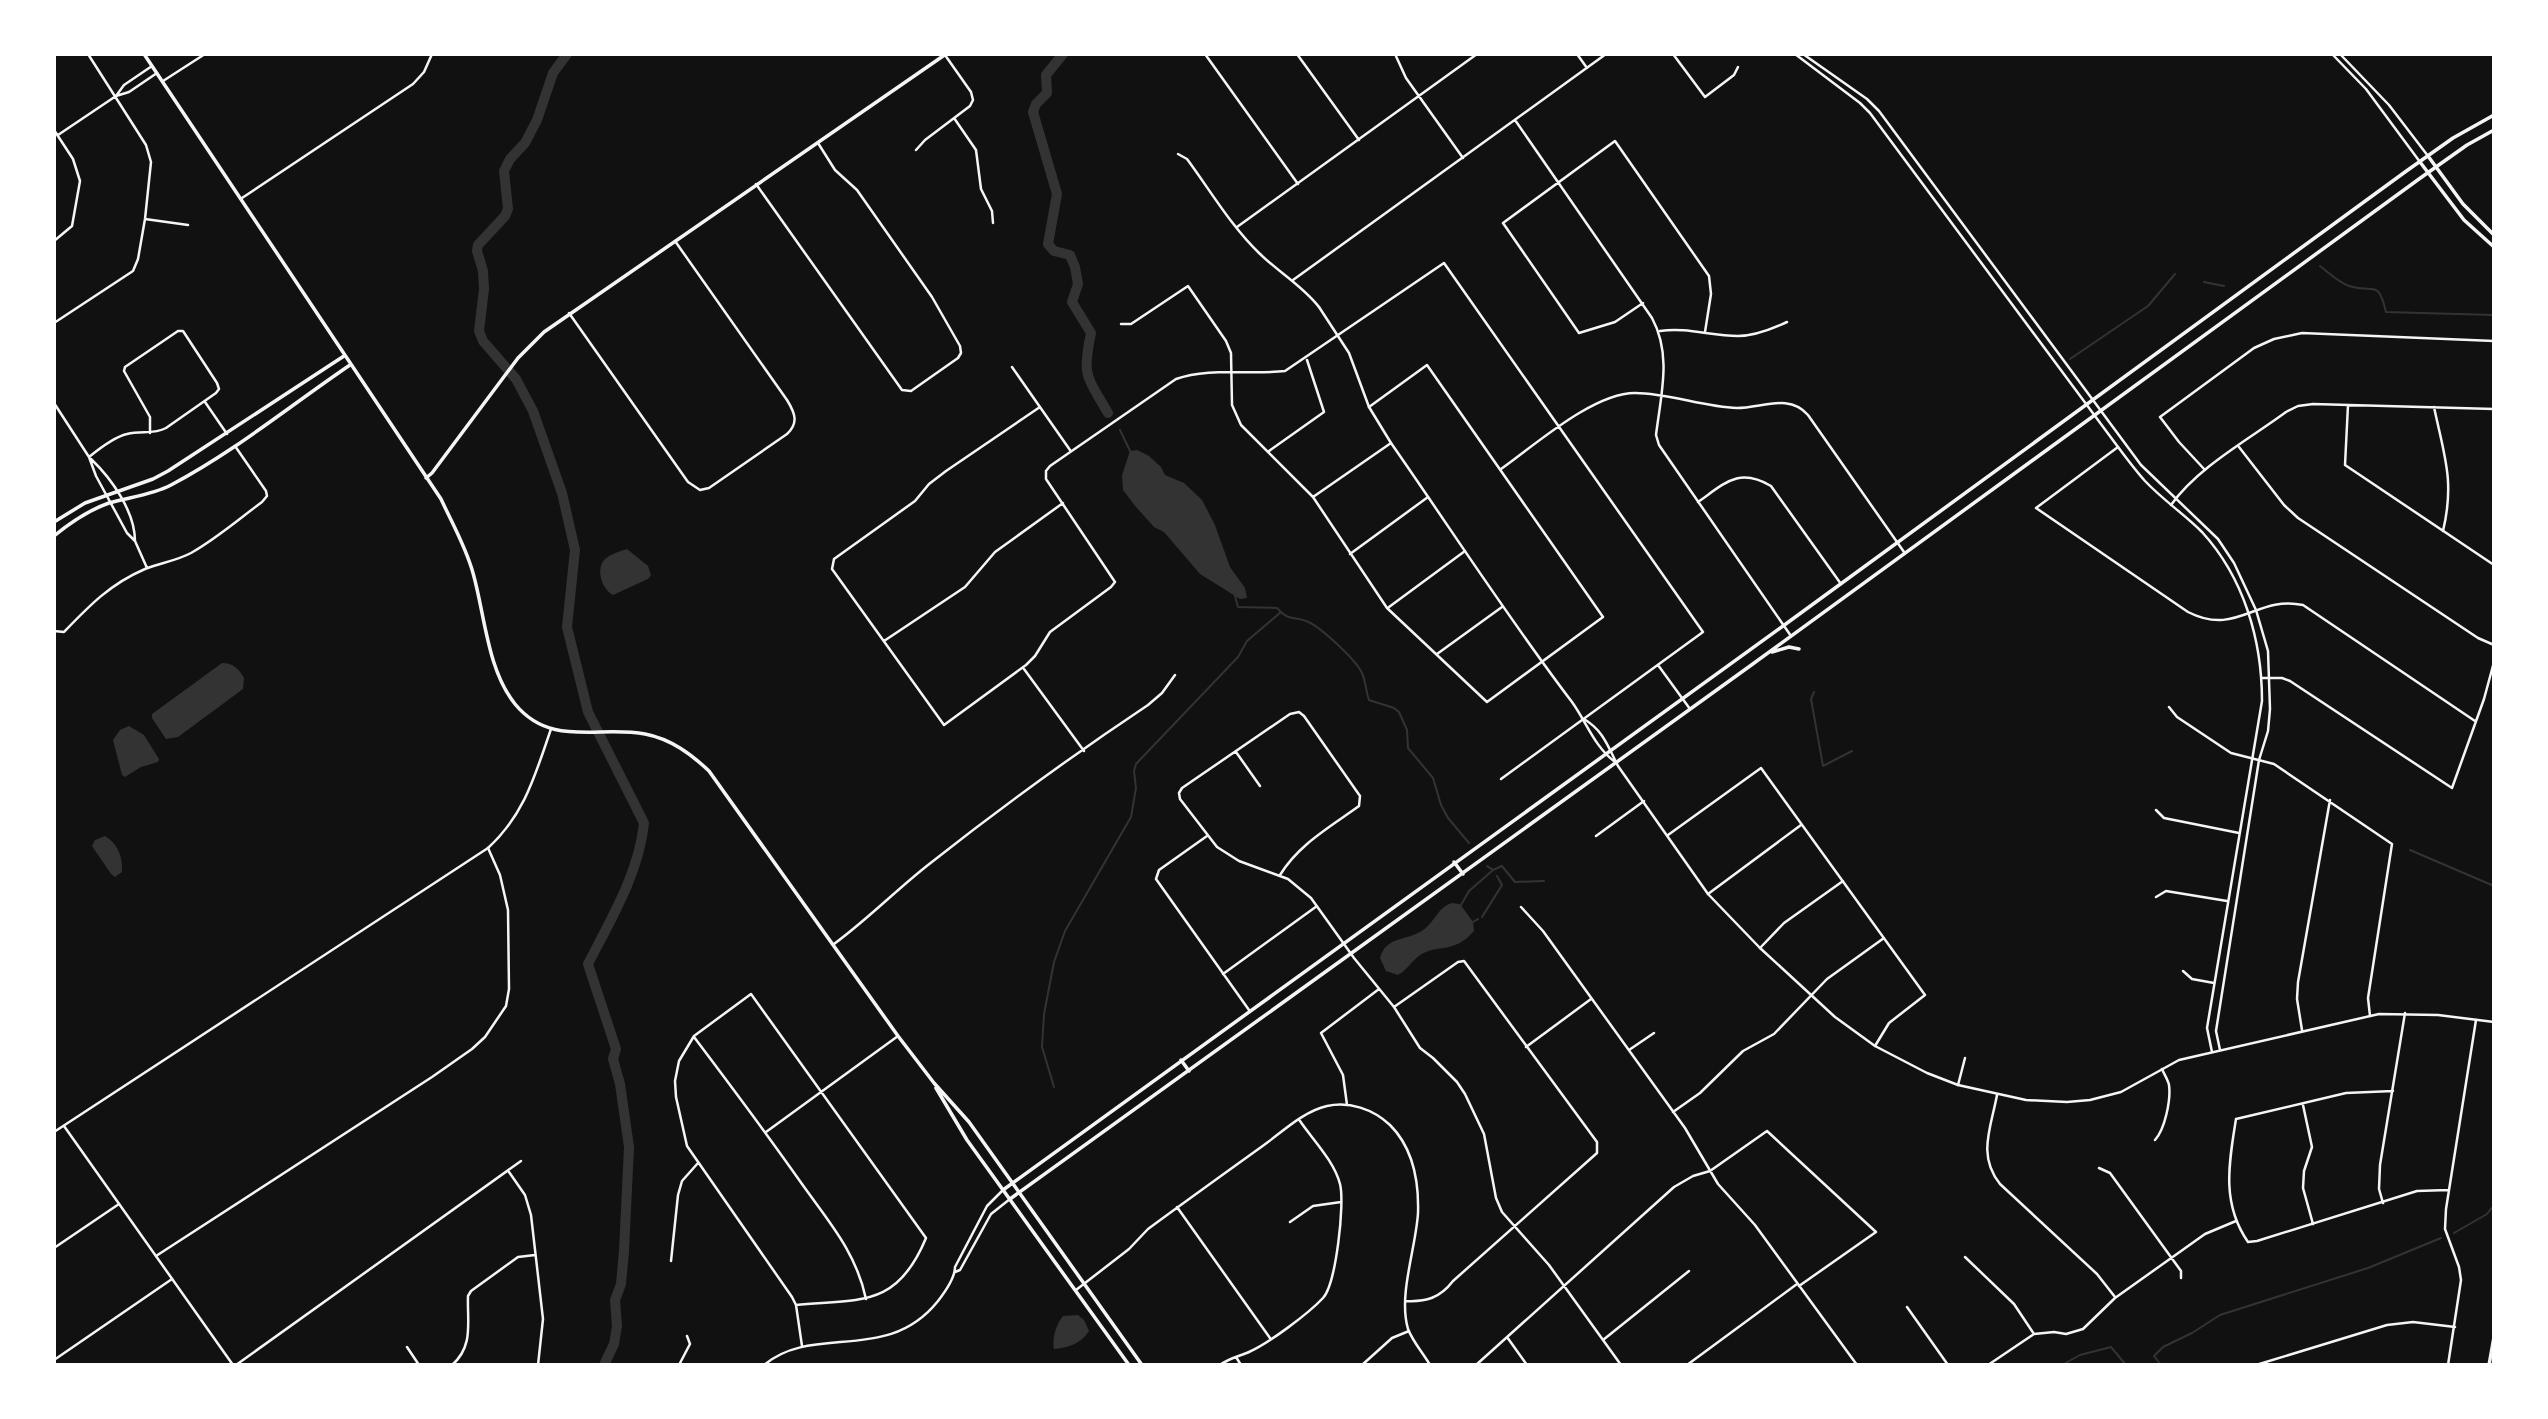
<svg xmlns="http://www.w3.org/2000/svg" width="2548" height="1419" font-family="'Varela Round',sans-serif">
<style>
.water{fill:#333}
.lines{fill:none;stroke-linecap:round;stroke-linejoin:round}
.stream{stroke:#333;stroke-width:2}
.river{stroke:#333;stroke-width:10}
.minor{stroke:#f5f5f5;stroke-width:2.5}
.tertiary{stroke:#f5f5f5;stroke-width:2.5}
.secondary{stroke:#f5f5f5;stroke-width:3.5}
</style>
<rect width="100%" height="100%" fill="#111"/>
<!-- water -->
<path class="water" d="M1137,450L1149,456L1161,467L1165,475L1184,483L1202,500L1215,525L1230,567L1245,588L1247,598L1240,599L1200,574L1164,532L1154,527L1136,507L1123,490L1122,475L1130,451Z
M627,549L648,566L651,575L648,579L613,595C602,589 595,569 605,559C611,554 620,551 627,549Z
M222,663C233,663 239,669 244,678L243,689L178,737L166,739L152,718V714Z
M129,726L144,735L159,759L158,762L141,767L125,777L122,775L113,740L120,730Z
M105,836C118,844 123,857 122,872L115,877L111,874L92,846L95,840Z
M1452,903L1460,904L1473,922L1474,931C1454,955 1436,943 1419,956C1411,962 1407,970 1398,975L1386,971L1380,958C1386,937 1403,941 1420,932C1434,925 1437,907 1452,903Z
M1078,1315L1084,1320L1089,1331C1081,1344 1067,1348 1054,1349C1052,1339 1056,1324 1063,1316Z"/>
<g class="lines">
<!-- stream -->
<path class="stream" d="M2320,266C2329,273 2339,283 2349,286C2374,294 2378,278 2386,312L2494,315
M2204,282L2224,286
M2070,359L2148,306L2175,274
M1120,430L1131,453
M1281,612C1289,620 1296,617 1306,621C1320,626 1356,660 1362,673C1366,682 1366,692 1369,700L1394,708L1399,712L1407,730L1408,748L1433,778L1441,805L1448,818L1469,843
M1814,692L1811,699L1823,766L1852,751
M2410,850L2494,886
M1493,870L1502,866L1515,882L1544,881
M1461,905L1469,891L1493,870L1487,866
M1482,917L1502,885L1497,876
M1473,922L1478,919
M1054,1087L1042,1047L1044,1014L1054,962L1065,931L1131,817L1136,788L1134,771L1136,764L1238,657L1247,641L1281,612L1277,608L1238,607L1235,596
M2454,1233L2487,1214L2494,1205
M2062,1365L2080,1355L2111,1347L2126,1365
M2161,1365L2154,1356L2163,1347L2192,1333L2220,1315L2368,1268L2441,1238"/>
<!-- river -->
<path class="river" d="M567,54L553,73L537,120L525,143L510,159L504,171L508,209L505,216L478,245L477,251L483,271L484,289L479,331L483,341L516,379L533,411L562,493L575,550L567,627L588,712L644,823C639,873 611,919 588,964L616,1049L613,1059L620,1084L629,1147L624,1251L621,1284L615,1300L617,1326L614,1344L604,1365
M1063,54L1046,75L1047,93L1036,104L1033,112L1057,194L1048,244L1054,251L1070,255L1075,267L1078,284L1072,302L1091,333C1082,376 1086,375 1108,413"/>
<!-- minor -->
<path class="minor" d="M1205,54L1298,184
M1297,54L1359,140
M1395,54L1406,78L1463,158
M1577,54L1587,68
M1673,54L1705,97L1734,75L1738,67
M163,81L205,54
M116,96L124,85L152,66
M954,118L976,150L981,189L992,211L993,223
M1515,120L1652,318C1672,355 1661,394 1656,435L1659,445L1791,636
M54,130L73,159L80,181L72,226L54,241
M58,135L116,96L129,92L157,73
M916,150L925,140L970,106L973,100L971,92L945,55
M1178,154L1187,159C1210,190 1231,226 1259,253C1278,272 1302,285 1319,307
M756,184L902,390L911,391L958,358L961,353L960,346L932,297L857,190L835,170L818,143
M242,198L413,84L424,72L432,54
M145,219L188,225
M1237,227L1477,54
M1293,280L1606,54
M1643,303L1615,322L1579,333L1503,223L1615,141L1709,276L1711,294L1705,332
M569,313L688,482L700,490L709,488L787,434C799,423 795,413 787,400L675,241
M54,323L133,271L138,259L145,219L151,162L146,145L88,54
M1121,324H1131L1188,286L1226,341L1231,353L1232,405L1241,425L1313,497L1387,608L1487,702L1603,617L1427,365L1369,407
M1660,331C1687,327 1711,336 1738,336C1755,336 1772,329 1787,322
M1012,367L1070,450
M205,402L227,434
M54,403L89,457L96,476L127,533L135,541L147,568
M2348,405L2345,465L2494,565
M1040,407L946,471L929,484L915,501L834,559L832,569L944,725L1026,665L1035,656L1050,632L1111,587L1115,582L1046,479V471L1050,466L1176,379C1208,367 1251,375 1285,371L1444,263L1703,632L1501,779
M2434,407C2444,455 2455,481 2443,531
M2118,447L2036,508L2188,612C2237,637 2256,595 2303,605L2475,721
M2239,447L2284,505L2298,518L2478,638L2494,645
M1269,451L1324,412L1307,360
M89,457C100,448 114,437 127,434C141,430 153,435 166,428L216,393L219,389L217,383L183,331H178L125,367L124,371L150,417V433
M91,459C112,479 135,512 135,541
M1501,469C1535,445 1593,393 1635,393C1669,393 1703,407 1737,408C1762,408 1789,393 1808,415L1904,552
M2205,470L2179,442L2160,417L2254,348L2274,339L2302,333L2494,341
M1313,497L1391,443
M1698,502C1725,483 1739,467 1771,486L1841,584
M2171,505C2198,467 2248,440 2286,412L2298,406L2313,404L2494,409
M1350,554L1428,497
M1389,607L1465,551
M54,631L64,632C89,606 110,584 145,569C160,563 176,561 191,553C216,539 239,519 262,502L267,496L266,491L235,446
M884,641L965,587L995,552L1063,503
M1437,654L1502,607
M1658,665L1690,709
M1024,669L1084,751
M2262,678H2282L2290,681L2452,788L2484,699L2494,662
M2169,707L2177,717L2231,753L2274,764L2392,844L2368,998L2370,1016
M1236,752L1260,786
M2156,810L2164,818L2239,833
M1668,835L1761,768L1925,995L1889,1023L1875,1046
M1207,836L1159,870L1156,879L1249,1010
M1596,836L1644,801
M1280,875C1299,844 1330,827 1359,806L1360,796L1304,716L1299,712L1290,714L1182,788L1179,793L1180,799L1217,847L1239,861L1288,879L1311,898L1354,958L1394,1007L1420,1048L1433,1058L1457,1082L1465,1094L1484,1134L1496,1198L1502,1212L1549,1265L1621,1365
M1708,894L1801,825
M2156,897L2166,891L2227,901
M1521,907L1543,931L1685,1128L1718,1184L1755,1225L1857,1365
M834,944C868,919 895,891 928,865C999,809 1073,755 1148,705L1162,693L1175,675
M1760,948L1784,923L1843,881
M2183,971L2192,979L2214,983
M1223,974L1317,906
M1394,1007L1458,962L1464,961L1597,1142V1153L1453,1281C1440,1298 1426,1302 1406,1301
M2302,1030L2297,999L2298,982L2330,800
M694,1037C731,1086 767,1134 802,1184C829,1222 856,1252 866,1299
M1526,1047L1591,999
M1629,1050L1654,1033
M1958,1085L1965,1058
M2393,1091L2346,1093L2236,1119C2229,1163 2221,1203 2248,1242L2257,1241L2417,1191L2448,1190
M1997,1095C1991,1128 1977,1155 2000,1184L2097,1274L2115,1297
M1347,1105L1343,1075L1321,1033L1379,989
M2303,1105L2312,1147L2304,1171L2303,1188L2313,1224
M1673,1112L1700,1093L1743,1051L1774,1034L1827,979L1884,938
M766,1132L898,1036
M2155,1140C2165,1129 2171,1100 2169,1085C2168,1080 2164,1074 2162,1069
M2099,1168L2110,1173L2181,1271V1278
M509,1172L525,1195L531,1215L543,1319L538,1365
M2383,1203L2379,1189L2380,1165L2405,1013
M1177,1207L1270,1338
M1290,1222L1313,1206L1341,1202
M54,1248L119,1204
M156,1256L432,1077L472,1049L485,1037L506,1006L509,989L508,910L500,875L488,848
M1965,1257L2014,1304L2034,1334
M671,1261L678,1195L682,1181L698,1163
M1076,1290L1129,1249L1148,1229C1186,1201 1225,1173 1264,1145C1282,1132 1304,1111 1327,1106C1349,1101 1373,1109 1390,1125C1413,1148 1419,1181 1418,1213C1416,1248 1398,1295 1408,1329C1413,1342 1423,1353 1430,1365
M796,1305C861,1299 897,1308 926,1238L751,994L694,1036L679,1061L675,1081L676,1097L687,1146L792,1297L796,1305L802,1346
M1907,1307L1948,1365
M1507,1337L1527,1365
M1603,1340L1689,1271
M407,1347L419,1365
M1236,1357L1241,1365
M54,1360L172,1279
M236,1365L521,1161
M452,1365C474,1346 467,1322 468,1296L471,1291L518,1257L535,1255
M679,1365L690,1344L687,1336
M1220,1365C1229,1358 1240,1356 1249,1352C1269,1343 1308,1314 1323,1298C1336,1284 1345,1203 1340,1184C1334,1161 1313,1140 1300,1121
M1362,1365L1392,1338L1409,1331
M1476,1365L1674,1187L1693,1176L1710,1171L1767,1131L1876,1232L1799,1286
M1687,1365L1797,1284
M1988,1365L2034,1334L2054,1332L2066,1334L2083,1329L2115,1298L2205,1234L2236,1221
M2256,1365L2387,1325L2413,1322L2455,1327
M2448,1365L2461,1280L2459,1267L2445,1229L2446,1209L2476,1020"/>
<!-- tertiary -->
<path class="tertiary" d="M1795,54L1860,103L1870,113L2118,447C2127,459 2136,471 2145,481C2163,500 2184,514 2202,532C2244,578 2262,640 2262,701L2207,1028L2212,1052
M1803,54L1867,99L1879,111L2141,465L2218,539L2234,563L2256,610L2268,651L2270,709L2268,731L2259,760L2216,1031L2220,1050
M2332,54L2366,89L2420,162
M2340,54L2389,105L2428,156
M1319,307L1349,353L1369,407L1391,443C1451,529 1508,618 1572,702C1587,723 1594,746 1615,762
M1584,719C1604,731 1608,747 1618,766L1708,894L1760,948L1835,1017L1875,1046L1927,1073L1958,1085L2026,1100L2067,1102L2090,1100L2121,1092L2179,1060L2379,1014L2438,1015L2494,1022
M64,1126L233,1365
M54,1132L488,848C525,814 535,775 551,729
M955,1272L960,1270L991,1214L1010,1199
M764,1365C814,1323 887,1365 938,1301C945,1292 955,1278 955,1267L987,1206L1003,1190"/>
<!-- secondary -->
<path class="secondary" d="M144,54L441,499C452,523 466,547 473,573C485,615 487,669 515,704C551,748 599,725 645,734C671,739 691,754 709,771L898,1036L934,1083L969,1122L1142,1365
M2428,156L2463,204L2494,235
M2420,162L2464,220L2494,247
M426,478L432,473L518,358L544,332L946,54
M54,522L85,503L153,479L168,471L344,356
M54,536C71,522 89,510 109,503C130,497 152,495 171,485C234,452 291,405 350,365
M1772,652L1789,647L1799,649
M1454,862L1463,874
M1181,1060L1189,1071
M936,1088L967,1140L1129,1365
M1003,1190L1783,626L2405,172L2453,138L2494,115
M1010,1199L1750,666L2419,179L2467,145L2494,130
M2489,1365L2494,1337"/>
</g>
<!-- border -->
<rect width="2548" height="1419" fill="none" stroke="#ffffff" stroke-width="112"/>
</svg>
